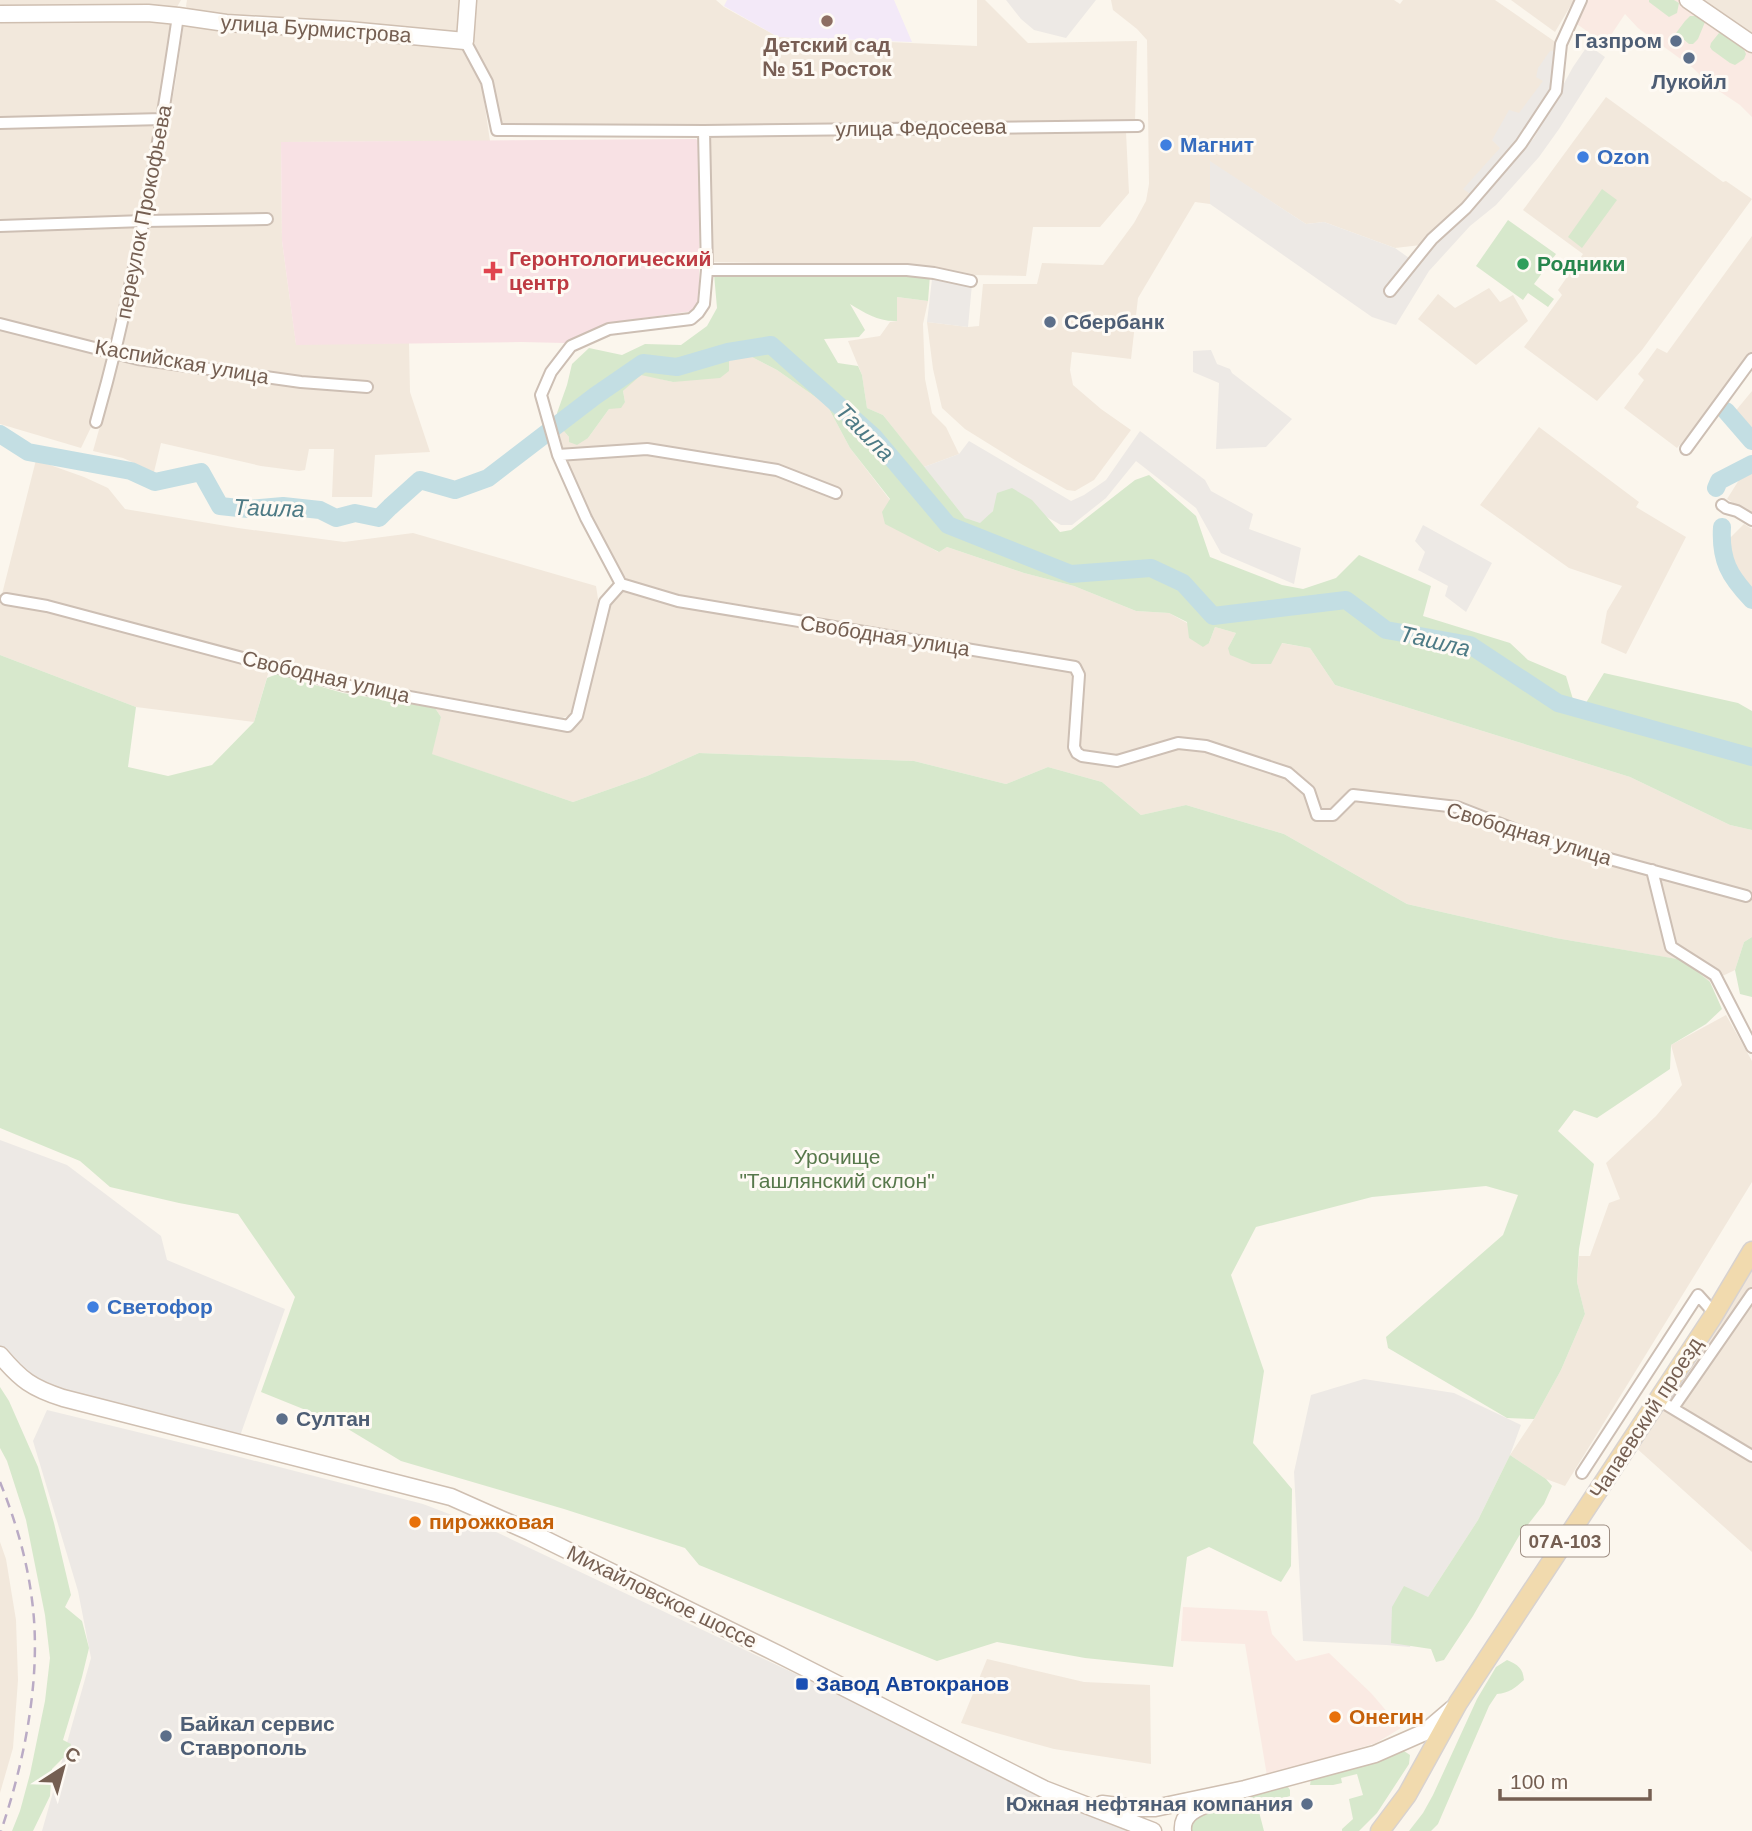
<svg xmlns="http://www.w3.org/2000/svg" width="1752" height="1831" font-family="Helvetica,sans-serif">
<style>
.residential{fill:#f2e8dc}
.commercial{fill:#faeae3}
.industrial{fill:#ede9e5}
.education{fill:#f3e9f8}
.medical{fill:#f8e1e4}
.green{fill:#d7e8cc}
.lines{fill:none;stroke-linecap:round;stroke-linejoin:round}
.river{stroke:#c3dee3;stroke-width:18}
.street-casing{stroke:#cdbfb4;stroke-width:14}
.secondary-casing{stroke:#cfbfb1;stroke-width:19}
.primary-casing{stroke:#d8d2cf;stroke-width:21}
.street{stroke:#fff;stroke-width:10}
.secondary{stroke:#fff;stroke-width:16}
.primary{stroke:#f1daae;stroke-width:18}
.rail{stroke:#baabc5;stroke-width:2.5;stroke-dasharray:10 7;stroke-linecap:butt}
.education-dot{fill:#8d6e63;stroke:#fefaf4;stroke-width:2.5}
.service-dot{fill:#5c6f8a;stroke:#fefaf4;stroke-width:2.5}
.shop-dot{fill:#3f7fe0;stroke:#fefaf4;stroke-width:2.5}
.leisure-dot{fill:#2e9e5b;stroke:#fefaf4;stroke-width:2.5}
.health-dot{fill:#e0444e;stroke:#fefaf4;stroke-width:2.5}
.food-dot{fill:#e8710a;stroke:#fefaf4;stroke-width:2.5}
.transit-dot{fill:#1a4fb4;stroke:#fefaf4;stroke-width:2.5}
.labels{text-anchor:middle;stroke-width:6;stroke-linejoin:round;paint-order:stroke}
.shield{fill:#fefaf4;stroke:#9e8e83;stroke-width:2}
.shield-label{font-size:19px;font-weight:bold;fill:#755f52}
.street-label{font-size:21px;fill:#755f52;stroke:#fefaf4}
.service-label{font-size:21px;font-weight:bold;fill:#4e5e75;stroke:#fefaf4;text-anchor:start}
.education-label{font-size:21px;font-weight:bold;fill:#785e54;stroke:#fefaf4}
.shop-label{font-size:21px;font-weight:bold;fill:#366cbe;stroke:#fefaf4;text-anchor:start}
.health-label{font-size:21px;font-weight:bold;fill:#be3a42;stroke:#fefaf4;text-anchor:start}
.leisure-label{font-size:21px;font-weight:bold;fill:#27864d;stroke:#fefaf4;text-anchor:start}
.park-label{font-size:21px;fill:#57784b;stroke:#fefaf4}
.food-label{font-size:21px;font-weight:bold;fill:#c56008;stroke:#fefaf4;text-anchor:start}
.transit-label{font-size:21px;font-weight:bold;fill:#164399;stroke:#fefaf4;text-anchor:start}
.water-label{font-size:23px;font-style:italic;fill:#4d7a85;stroke:#fefaf4}
</style>
<rect width="100%" height="100%" fill="#fbf6ed"/>
<!-- residential -->
<path class="residential" d="M0,0H181L177,7L173,8L139,5L0,7Z
M187,0H464L458,32L449,33L392,26L202,13L188,10L186,6Z
M472,0H716L724,7L778,37L977,46V0H985L1028,43L1137,41L1135,122L608,129L511,127L502,123L498,112L493,84L471,37Z
M1111,0H1394L1400,4L1403,0H1495L1554,41L1559,50L1554,83L1515,149L1472,195L1421,245L1395,248L1324,222L1306,224L1210,162V204L1195,202L1138,298L1131,359L1072,352L1070,370L1073,385L1101,409L1131,430L1094,480L1075,491L1067,490L1023,465L965,429L942,408L933,369L927,322L968,327L979,326L983,284H1037L1042,263L1103,265L1134,223L1146,201L1149,184L1147,40L1137,29L1113,10Z
M1511,0H1574L1555,32Z
M1697,0H1752V37Z
M0,18L173,21L161,106L139,218L0,223Z
M184,22L382,39L465,50L481,80L490,141L281,142L282,241L296,344L409,343L410,392L430,452L375,455L372,497H332L334,449H309L305,470L299,471L261,466L161,443L154,472L123,458L93,451L119,358L146,232L175,85Z
M1606,97L1723,182L1726,181L1752,199L1642,350L1597,401L1524,347L1562,295L1558,290L1583,254L1523,210Z
M1126,132L1129,193L1100,227H1033L1026,276L971,275L917,266L712,262L709,135Z
M137,225L130,263L109,347L0,319V231Z
M1752,236V354L1715,405L1677,448L1624,408L1644,380L1638,374L1657,348L1667,353Z
M1489,288L1500,302L1513,295L1528,321L1476,365L1418,319L1438,294L1455,308Z
M897,297L928,301L923,324L925,379L932,413L946,427L959,454L924,467L883,415L867,408L862,375L848,341L880,336L890,322L897,321Z
M0,330L112,356L94,421L81,448L0,424Z
M746,354L777,370L827,405L850,448L923,543L938,552L947,547L1024,573L1074,586L1136,611L1169,613L1187,623L1209,643L1215,627L1236,633L1228,648L1281,643L1310,648L1335,685L1630,777L1730,825L1752,830V937L1744,942L1735,970L1710,982L1682,960L1556,938L1407,904L1284,834L1186,805L1141,815L1102,782L1048,767L1006,784L914,761L699,753L647,776L573,802L431,754L441,717L435,708L568,732L584,714L608,604L622,589L626,578L613,561L589,518L567,463L556,422L569,437L588,438L609,409L625,402L623,391L641,374L673,382L729,357Z
M1752,391V436L1733,414Z
M1539,427L1639,502L1636,507L1686,537L1626,654L1601,643L1607,611L1622,586L1569,568L1480,505Z
M36,460L84,477L108,488L125,509L238,528L344,542L413,533L596,586L599,605L572,710L568,716L562,718L349,679L272,660L254,722L136,707L0,655V602Z
M1752,473V515L1727,499L1739,480Z
M1744,524L1752,529V594L1739,582L1728,557V540Z
M1726,1015L1752,1061V1182L1565,1486L1546,1479L1510,1455L1534,1419L1561,1370L1585,1314L1577,1282L1579,1256H1590L1609,1203L1620,1199L1606,1163L1656,1116L1682,1085L1671,1045Z
M1752,1265V1552L1634,1446Z
M0,1542L6,1559L16,1620L18,1680L13,1748L0,1793Z
M987,1659L1084,1682L1150,1685L1151,1764L1054,1749L961,1723Z"/>
<!-- commercial -->
<path class="commercial" d="M1588,0H1680L1752,49V117L1740,105L1710,85L1693,68L1638,28L1625,14L1605,44L1574,22Z
M1183,1607L1267,1611L1272,1634L1296,1661L1329,1653L1371,1693L1401,1728L1376,1743L1267,1776L1245,1644L1181,1641Z"/>
<!-- industrial -->
<path class="industrial" d="M1006,0H1096L1066,38L1034,30L1021,19Z
M1588,45L1605,57L1559,129L1539,157L1496,205L1470,226L1429,271L1396,325L1372,317L1210,204V161L1306,224L1324,222L1395,248L1419,265L1439,240L1483,198L1534,138L1573,67Z
M1559,50L1554,83L1515,149L1472,195L1463,189L1500,148L1492,140L1509,110L1519,113L1543,81L1536,77L1538,68L1550,51Z
M932,279L972,284L968,327L927,322Z
M1211,350L1217,364L1230,369L1232,373L1292,419L1266,447L1216,449L1219,383L1193,372V351Z
M1140,431L1205,480L1211,491L1253,514L1249,529L1301,548L1294,584L1221,553L1196,508L1136,461L1106,498L1072,525H1061L1006,494L981,526L965,518L924,467L959,454L969,441L1071,501L1084,495L1106,480Z
M1423,525L1492,563L1466,612L1445,596L1448,586L1418,570L1425,552L1415,541Z
M0,1140L67,1165L161,1236L167,1260L285,1309L240,1436L88,1401L31,1380L0,1348Z
M1364,1379L1454,1393L1521,1425L1510,1455L1478,1520L1428,1597L1410,1647L1386,1645L1303,1641L1294,1472L1311,1395Z
M47,1410L236,1456L423,1504L494,1531L1127,1831H42L91,1658L78,1591L33,1441Z"/>
<!-- education -->
<path class="education" d="M727,0H894L912,42L778,37L724,6Z"/>
<!-- medical -->
<path class="medical" d="M696,139L700,143L699,302L693,311L608,323L565,343L521,342L296,345L282,241L281,142Z"/>
<!-- green -->
<path class="green" d="M1649,0H1674L1679,3L1677,13L1669,17L1649,2Z
M1690,16H1699L1705,22L1698,39L1693,44H1689L1676,33L1685,21Z
M1719,33C1730,36 1743,44 1746,54L1744,59L1735,65L1730,63L1712,50L1710,47L1711,43Z
M1602,189L1617,200L1582,248L1568,237Z
M1508,220L1556,254L1534,284L1554,299L1548,307L1528,293L1523,300L1476,266Z
M714,274L930,275L928,301L897,297V321C879,322 865,313 850,304L865,330L859,337L824,339L838,363L858,366L862,375L867,408L883,415L965,518L980,523L993,511L997,493L1012,488L1032,500L1060,532L1071,530L1135,480L1149,475L1196,516L1210,557L1282,585L1303,589L1336,578L1359,555L1431,586L1423,616L1510,643L1528,660L1566,676L1578,716L1604,673L1738,703L1752,711V830L1730,825L1630,777L1335,685L1310,648L1282,643L1271,664H1252L1230,655L1228,648L1236,633L1215,627L1209,643L1203,647L1189,638L1187,622L1169,613L1136,611L1074,586L1024,573L947,547L939,552L885,524L882,512L890,499L850,448L827,405L777,370L746,354L729,357V371L720,378L673,382L641,375L623,391L625,402L621,408L609,409L588,438L577,445L569,442V437L556,422L557,413L567,385L572,364L589,348L622,355L645,344L681,345L707,326L717,308Z
M0,655L136,707L128,767L168,776L212,765L254,722L267,678L277,674L343,693L435,708L441,717L432,754L573,802L647,776L699,753L914,761L1006,784L1048,767L1102,782L1141,815L1186,805L1284,834L1407,904L1556,938L1683,960L1710,982L1722,1009L1706,1024L1671,1045L1670,1069L1597,1118L1574,1110L1558,1131L1594,1164L1579,1249L1577,1282L1585,1314L1561,1370L1534,1419L1507,1418L1388,1348L1386,1337L1503,1235L1518,1195L1486,1186L1372,1197L1256,1227L1231,1275L1264,1371L1253,1443L1292,1489L1291,1566L1281,1582L1209,1547L1187,1557L1173,1667L1085,1658L997,1642L937,1661L699,1565L685,1548L564,1509L401,1461L338,1423L261,1392L295,1297L238,1214L179,1203L110,1187L80,1161L0,1128Z
M1752,937V997L1740,994L1735,970L1744,942Z
M0,1387L9,1401L38,1467L54,1523L71,1595L65,1607L82,1621L89,1648L82,1677L63,1740L71,1744L69,1752L52,1769L50,1796L33,1831H12L20,1811L30,1774L45,1701L50,1658L45,1615L26,1520L7,1461L0,1448Z
M1510,1455L1546,1479L1552,1486L1544,1504L1519,1536L1473,1616L1444,1660L1436,1662L1431,1649L1391,1643L1392,1607L1404,1586L1428,1597L1478,1520Z
M1507,1660C1518,1665 1523,1668 1524,1680C1515,1688 1509,1693 1497,1694L1489,1706L1438,1824L1431,1831H1409L1423,1813L1433,1795L1477,1699L1496,1667Z
M1404,1751L1410,1755L1409,1764L1377,1813L1359,1831H1342V1829L1353,1819L1349,1799L1363,1795L1357,1774L1341,1778L1342,1783L1333,1785H1310L1311,1779Z
M1283,1786L1288,1787L1290,1790V1796L1259,1806L1258,1808L1264,1831H1191L1192,1820L1203,1809Z"/>
<g class="lines">
<!-- river -->
<path class="river" d="M1726,411L1752,441
M0,434L28,452L131,471L155,482L201,472L220,506L248,509L283,506L320,510L336,518L355,513L379,518L390,507L420,480L455,490L488,478L595,396L643,363L677,367L728,352L771,345L874,437L948,525L1071,574L1151,568L1183,583L1213,616L1346,600L1386,630L1470,645L1558,703L1752,757
M1716,488L1719,481L1752,464
M1722,527C1720,560 1729,576 1752,600"/>
<defs>
<path id="street" d="M465,41L487,82L497,130L704,131L1138,126
M0,123L163,119
M0,226L144,221L267,219
M707,270H907L934,273L971,281
M1390,291L1432,239L1466,208L1521,144L1556,91L1561,44L1581,0
M0,324L138,359L301,382L367,387
M96,422C134,289 158,152 178,16
M1686,449L1752,359
M558,455L647,449L777,470L836,493
M1722,505L1726,508L1737,511L1752,520
M621,584L586,518L558,455L541,395L551,372L571,346L609,329L691,319L698,313L704,304L707,270L704,131
M6,599L47,606L344,685L568,726L577,716L605,602L621,584L678,601L1075,667L1079,675L1074,747L1077,753L1082,756L1117,761L1178,743L1206,746L1288,773L1309,791L1317,815H1333L1353,795L1457,807L1547,842L1746,896
M1652,870L1671,947L1715,975L1752,1047
M1667,1405L1752,1456
M1673,1408L1752,1294
M1582,1473L1698,1295L1715,1314"/>
<path id="secondary" d="M1688,0L1752,44
M0,14L148,13L178,16L226,23L348,30L465,41L468,0
M0,1355C21,1380 32,1388 63,1398L451,1497L530,1532L780,1655L1044,1789L1153,1831
M1102,1804L1134,1808H1155L1245,1789L1375,1754L1425,1732L1452,1709
M1183,1831C1181,1813 1199,1807 1213,1802"/>
<path id="primary" d="M1380,1831L1407,1795L1458,1703L1712,1318L1752,1251"/>
</defs>
<!-- street casing -->
<use href="#street" class="street-casing"/>
<!-- secondary casing -->
<use href="#secondary" class="secondary-casing"/>
<!-- primary casing -->
<use href="#primary" class="primary-casing"/>
<!-- street -->
<use href="#street" class="street"/>
<!-- secondary -->
<use href="#secondary" class="secondary"/>
<!-- primary -->
<use href="#primary" class="primary"/>
<!-- rail -->
<path class="rail" d="M0,1482C15,1519 27,1559 32,1600C42,1675 25,1760 1,1831"/>
</g>
<!-- markers -->
<circle class="education-dot" cx="827" cy="21" r="7"/>
<g class="service-dot">
<circle cx="1676" cy="41" r="7"/>
<circle cx="1689" cy="58" r="7"/>
<circle cx="1050" cy="322" r="7"/>
<circle cx="282" cy="1419" r="7"/>
<circle cx="166" cy="1736" r="7"/>
<circle cx="1307" cy="1804" r="7"/>
</g>
<g class="shop-dot">
<circle cx="1166" cy="145" r="7"/>
<circle cx="1583" cy="157" r="7"/>
<circle cx="93" cy="1307" r="7"/>
</g>
<circle class="leisure-dot" cx="1523" cy="264" r="7"/>
<path class="health-dot" d="M489.5 260.5h7v7h7v7h-7v7h-7v-7h-7v-7h7z"/>
<g class="food-dot">
<circle cx="415" cy="1522" r="7"/>
<circle cx="1335" cy="1717" r="7"/>
</g>
<rect class="transit-dot" x="795" y="1677" width="14" height="14" rx="3.5"/>
<g class="labels">
<!-- shield labels -->
<rect class="shield" x="1521" y="1525.5" width="88" height="31" rx="5"/>
<g class="shield-label">
<text x="1565" y="1548">07А-103</text>
</g>
<!-- street labels -->
<g class="street-label">
<text transform="translate(316 29) rotate(4)" y="7">улица Бурмистрова</text>
<text transform="translate(921 128) rotate(-1)" y="7">улица Федосеева</text>
<text transform="translate(144 212) rotate(-79)" y="7">переулок Прокофьева</text>
<text transform="translate(182 362) rotate(10)" y="7">Каспийская улица</text>
<text transform="translate(885 636) rotate(9)" y="7">Свободная улица</text>
<text transform="translate(326 677) rotate(13)" y="7">Свободная улица</text>
<text transform="translate(1529 834) rotate(17)" y="7">Свободная улица</text>
<text transform="translate(1646 1418) rotate(-57)" y="7">Чапаевский проезд</text>
<text transform="translate(662 1597) rotate(26)" y="7">Михайловское шоссе</text>
</g>
<!-- service labels -->
<g class="service-label">
<text x="1662" y="48" text-anchor="end">Газпром</text>
<text x="1689" y="89" text-anchor="middle">Лукойл</text>
<text x="1064" y="329">Сбербанк</text>
<text x="296" y="1426">Султан</text>
<text x="180" y="1731">Байкал сервис<tspan x="180" dy="24">Ставрополь</tspan></text>
<text x="1293" y="1811" text-anchor="end">Южная нефтяная компания</text>
</g>
<!-- education labels -->
<g class="education-label">
<text x="827" y="52">Детский сад<tspan x="827" dy="24">№ 51 Росток</tspan></text>
</g>
<!-- shop labels -->
<g class="shop-label">
<text x="1180" y="152">Магнит</text>
<text x="1597" y="164">Ozon</text>
<text x="107" y="1314">Светофор</text>
</g>
<!-- health labels -->
<g class="health-label">
<text x="509" y="266">Геронтологический<tspan x="509" dy="24">центр</tspan></text>
</g>
<!-- leisure labels -->
<g class="leisure-label">
<text x="1537" y="271">Родники</text>
</g>
<!-- park labels -->
<g class="park-label">
<text x="837" y="1164">Урочище<tspan x="837" dy="24">"Ташлянский склон"</tspan></text>
</g>
<!-- food labels -->
<g class="food-label">
<text x="429" y="1529">пирожковая</text>
<text x="1349" y="1724">Онегин</text>
</g>
<!-- transit labels -->
<g class="transit-label">
<text x="816" y="1691">Завод Автокранов</text>
</g>
<!-- water labels -->
<g class="water-label">
<text transform="translate(865 432) rotate(45)" y="8">Ташла</text>
<text transform="translate(269 508) rotate(2)" y="8">Ташла</text>
<text transform="translate(1435 641) rotate(13)" y="8">Ташла</text>
</g>
</g>
<!-- north arrow -->
<g transform="translate(63 1768) rotate(36)" stroke="#fefaf4" stroke-width="5" paint-order="stroke">
<path d="M0-5L12 26L0 18L-12 26Z" fill="#755f52"/>
<text y="-10" font-size="19" font-weight="bold" text-anchor="middle" fill="#755f52">С</text>
</g>
<!-- scale -->
<path d="M1500 1789v10h150v-10" fill="none" stroke="#755f52" stroke-width="3.5"/>
<text x="1510" y="1789" font-size="21" fill="#755f52" stroke="#fefaf4" stroke-width="5" paint-order="stroke">100 m</text>
</svg>
